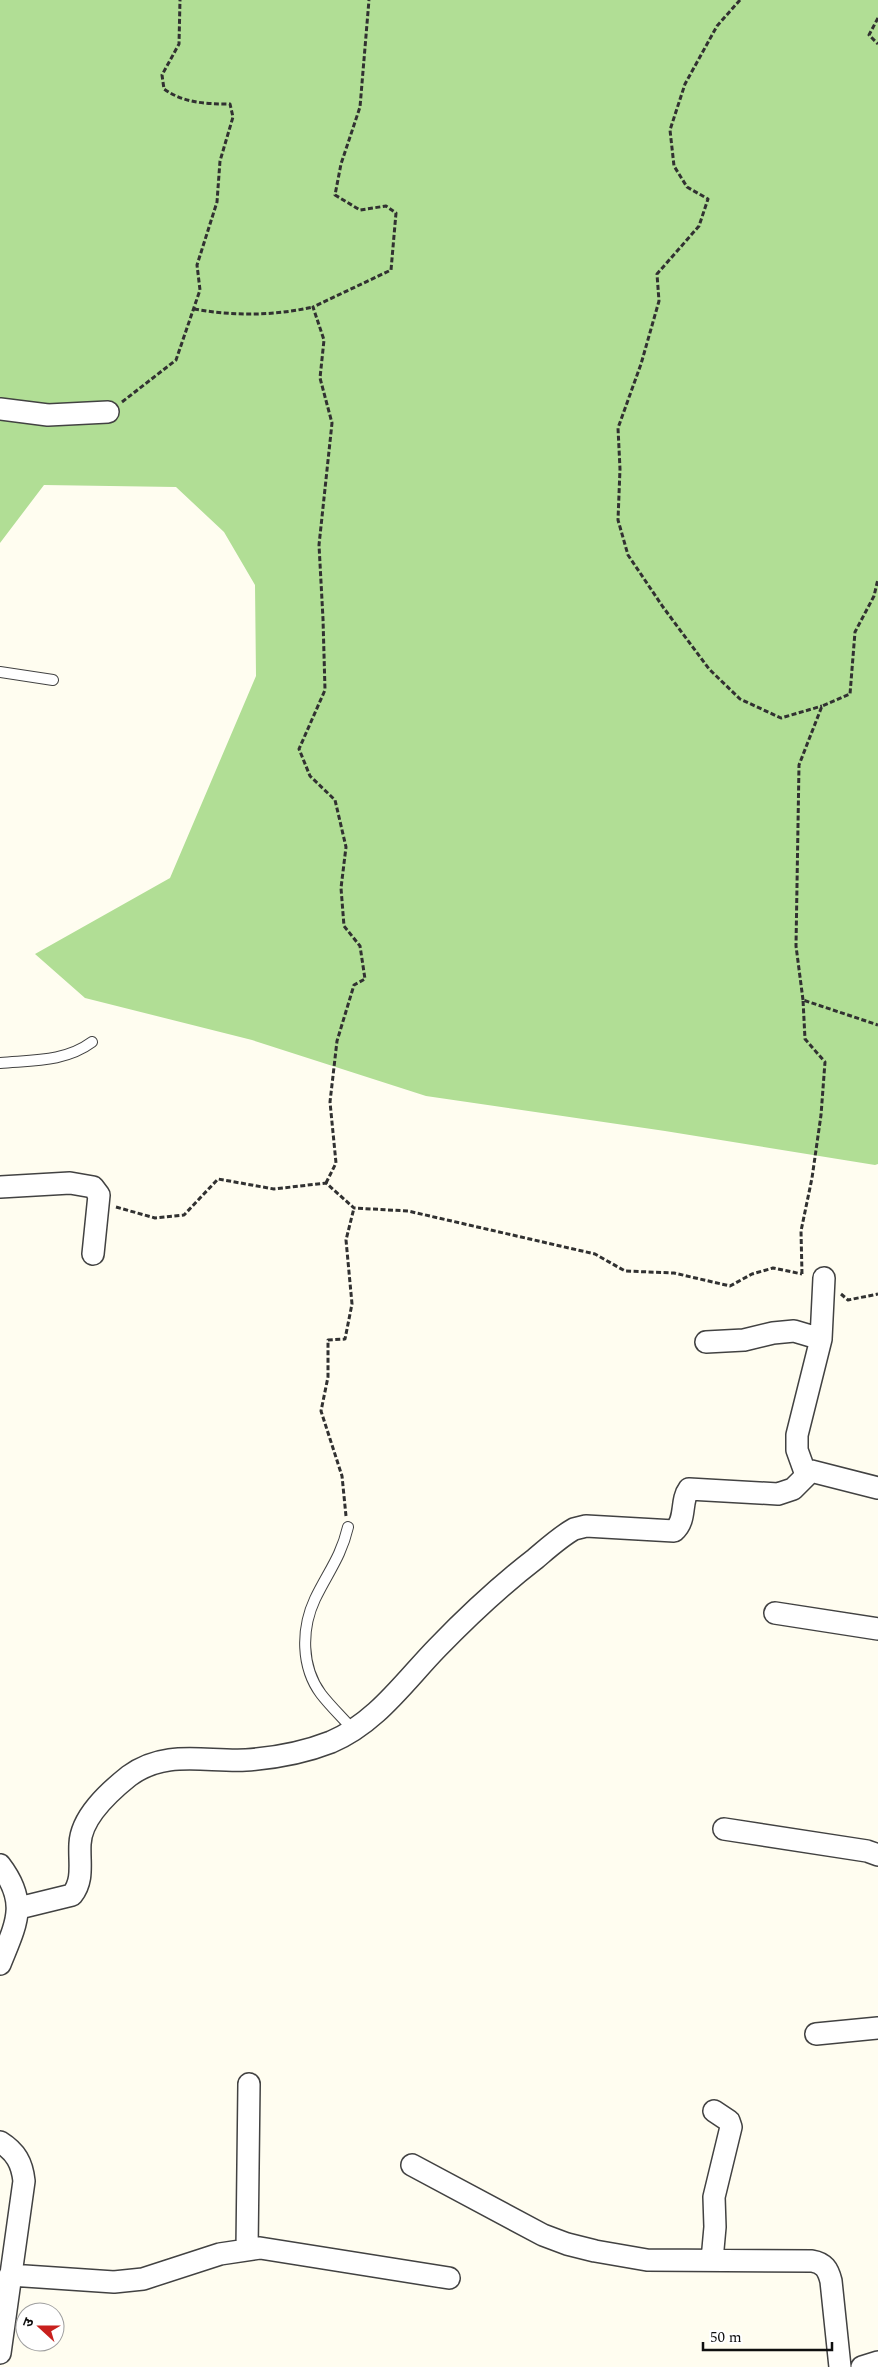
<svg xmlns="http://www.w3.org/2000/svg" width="878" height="2367" font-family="Spectral,'Noto Sans Devanagari',serif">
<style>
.forest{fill:#b1de95}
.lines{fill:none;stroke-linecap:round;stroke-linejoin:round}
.service-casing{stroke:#424242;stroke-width:12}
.minor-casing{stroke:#424242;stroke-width:24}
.path{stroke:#313131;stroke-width:3;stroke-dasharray:5 2.5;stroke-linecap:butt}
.service{stroke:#fff;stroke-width:10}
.minor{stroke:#fff;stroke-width:21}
</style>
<rect width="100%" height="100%" fill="#fffdf0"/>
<!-- forest -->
<path class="forest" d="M0,0H878V1164L875,1165L665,1131L426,1096L252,1040L85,998L35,954L170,878L256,676L255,585L224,532L176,487L44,485L0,543Z"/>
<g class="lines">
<defs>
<path id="service" d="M0,672L53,680
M0,1063C32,1060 65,1062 92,1042
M348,1527C341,1557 328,1572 315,1599C301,1629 301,1667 321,1694C331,1707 343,1718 354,1731"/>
<path id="minor" d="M0,409L48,415L108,412
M0,1187L70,1183L93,1187L99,1195L93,1254
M706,1342L744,1340L773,1333L794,1331L821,1339
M806,1475L797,1450V1435L821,1339L824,1278
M775,1613L878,1629
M724,1829L867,1851L878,1855
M0,1865C29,1903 16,1924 0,1964
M19,1908L72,1895C84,1880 79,1863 80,1844C81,1817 109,1792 129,1776C165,1749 205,1762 246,1760C275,1758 303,1753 331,1742C376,1723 404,1682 437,1648C468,1616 500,1586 535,1559C548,1548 560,1537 574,1529L586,1526L674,1531C687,1520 680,1501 689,1489L778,1494L793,1489L811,1471L878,1488
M816,2034L878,2028
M0,2142C16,2152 22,2163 24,2181L0,2353
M412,2165L543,2235L567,2244L595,2251L647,2260L812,2261C824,2263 828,2269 831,2281L840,2367
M247,2249L249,2084
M712,2260L715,2227L714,2197L731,2127L729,2121L714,2111
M10,2275L114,2282L143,2279L220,2254L260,2248L449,2278
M862,2367L878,2362"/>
</defs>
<!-- service casing -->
<use href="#service" class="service-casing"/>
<!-- minor casing -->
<use href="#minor" class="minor-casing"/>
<!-- path -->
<path class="path" d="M740,0L717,26L685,84L670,130L674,166L687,187L708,199L699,226L657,274L659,301L641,364L618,428L620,469L618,520L628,555L663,607L709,669L740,699L781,718L822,706
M878,18L869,35L878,44
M194,309C233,316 273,316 313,307
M122,402L176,360L200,290L197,265L217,202L220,161L233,117L230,104C205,104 184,103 164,89L162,75L179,44L180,0
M803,1000L796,946L799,765L822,706L850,694L855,632L874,596L878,579
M326,1183L336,1163L330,1102L337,1041L354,985L365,979L360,946L344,926L341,888L346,847L335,800L310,776L299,749L325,690L323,619L319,545L332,423L320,378L324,340L313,307L391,270L396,213L386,206L360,210L335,195L341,164L360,107L369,0
M116,1207L155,1218L184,1215L218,1179L274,1189L326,1183L354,1208L408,1211L595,1254L625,1271L674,1273L730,1286L752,1274L773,1268L802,1274
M802,1274L801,1231L812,1178L821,1115L825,1062L805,1039L803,1000L878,1025
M841,1294L848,1300L878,1294
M346,1516L342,1476L321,1411L328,1377V1340L345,1339L352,1304L346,1240L354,1208"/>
<!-- service -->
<use href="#service" class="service"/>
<!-- minor -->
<use href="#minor" class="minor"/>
</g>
<!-- north arrow -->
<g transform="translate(40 2327) rotate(291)"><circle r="24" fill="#ffffff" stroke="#9f9f9f"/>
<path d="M0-4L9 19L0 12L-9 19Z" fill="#c8201d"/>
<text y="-8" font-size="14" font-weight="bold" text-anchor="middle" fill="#0f0f0f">उ</text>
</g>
<!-- scale -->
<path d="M703 2342v8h129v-8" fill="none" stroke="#0f0f0f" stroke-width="2.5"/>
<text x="710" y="2342" font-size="15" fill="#0f0f0f" stroke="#ffffff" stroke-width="4" paint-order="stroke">50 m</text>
</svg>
